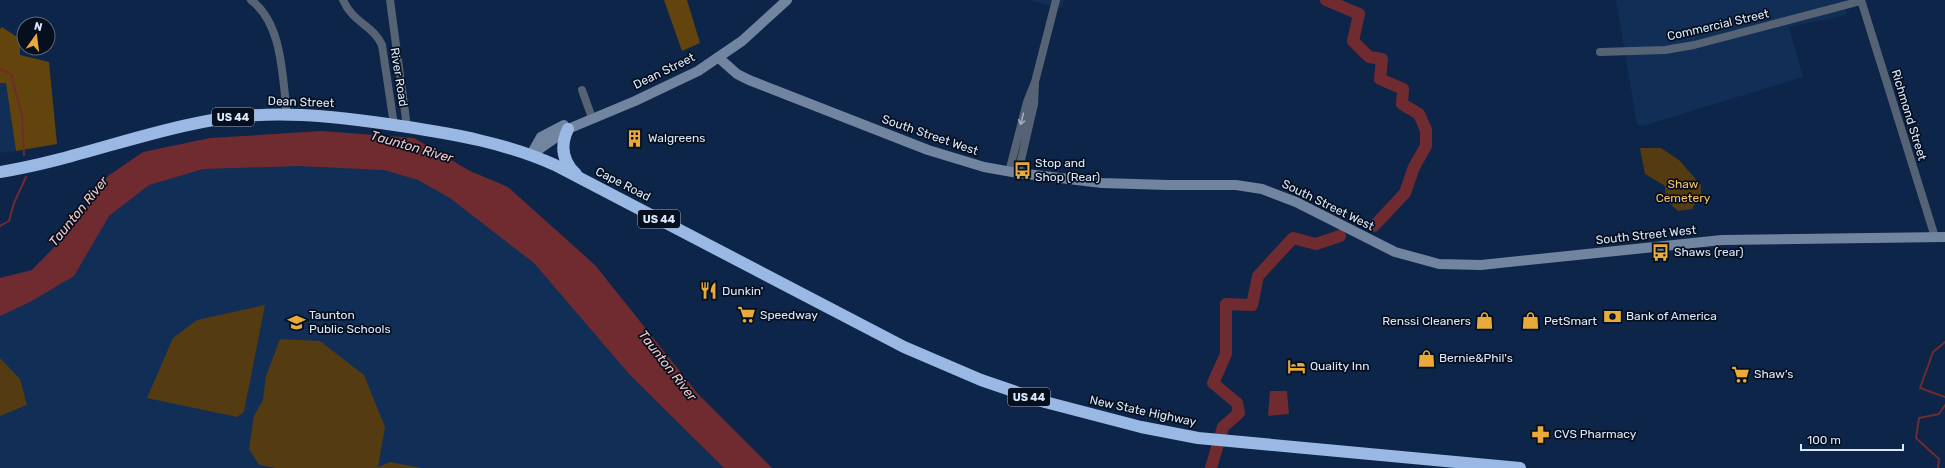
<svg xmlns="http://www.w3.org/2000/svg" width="1945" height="468" font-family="Rubik,sans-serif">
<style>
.built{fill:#112e56}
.green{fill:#543b12}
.forest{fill:#63440d}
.water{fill:#702b31}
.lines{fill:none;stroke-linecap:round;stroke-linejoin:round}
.stream{stroke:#702b31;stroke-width:2}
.river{stroke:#702b31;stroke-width:12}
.street{stroke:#566374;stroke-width:8}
.secondary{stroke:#7185a1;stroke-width:10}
.highway{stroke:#99b8e4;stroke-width:12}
.oneway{stroke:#a0adbf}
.labels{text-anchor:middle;stroke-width:3.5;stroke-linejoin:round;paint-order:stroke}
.shield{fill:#050f1e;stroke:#9ca8b9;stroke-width:1}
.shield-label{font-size:11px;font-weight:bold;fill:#dce9fc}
.street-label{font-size:12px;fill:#dce9fc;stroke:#050f1e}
.poi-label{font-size:12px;fill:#dce9fc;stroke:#050f1e;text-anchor:start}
.park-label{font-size:12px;fill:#fbc063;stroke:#050f1e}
.water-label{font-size:13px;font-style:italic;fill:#f6c9c9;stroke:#050f1e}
</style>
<rect width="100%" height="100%" fill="#0c2548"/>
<!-- built -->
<path class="built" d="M1027,0H1064L1062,8Z
M1616,0H1845L1847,15L1789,27L1803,77L1643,126L1637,125Z
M6,82L16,151L0,153V83Z
M279,161L384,166L439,188L538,261L728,468H0V311L145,185L205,164Z"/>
<!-- green -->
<path class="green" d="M1640,148H1661L1679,160L1701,185V194L1692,209L1678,211L1666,200L1665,186L1645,174Z
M265,305L244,412L237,417L147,398L173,338L197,320Z
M280,339L320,341L364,375L385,427L378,467L390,462L422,468H276L259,465L249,449L254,416L263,400L266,376Z
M0,358L20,379L27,405L0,416Z"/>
<!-- forest -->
<path class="forest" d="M664,0H687L700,43L682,51Z
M2,27L20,39V55L49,62L57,144L16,151L6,83H0V29Z"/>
<!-- water -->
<path class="water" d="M322,131L414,138L470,171L508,187L595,265L698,394L772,468H724L630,375L534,263L450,198L418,180L384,170L298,166L203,169L149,185L109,216L74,276L30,302L0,316V278L32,270L71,230L108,176L143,152L210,138Z
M1270,391H1287L1289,414L1268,416Z"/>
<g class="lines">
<!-- stream -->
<path class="stream" d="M0,69L11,74L22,115L24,155
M0,226L9,221L14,203L26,177
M1945,342L1933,352L1920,388L1945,397
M1938,468L1939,459L1916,438L1919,418L1939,414L1945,405"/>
<!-- river -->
<path class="river" d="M1326,0L1359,14L1353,41L1369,57L1382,59L1380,79L1403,89L1402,104L1419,114L1426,130V146L1414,167L1405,193L1374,226
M1211,468L1223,427L1239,413L1237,403L1213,383L1226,354V304L1252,305L1258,276L1293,238L1316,244L1340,236"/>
<!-- street -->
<path class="street" d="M251,0C283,24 282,77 287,113
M343,0C353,23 373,25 382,45L394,125
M390,0L407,127
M1861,0L1935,237
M1600,52L1665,50L1694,45L1861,1
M582,90L591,115
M1009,172L1027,102L1035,82L1056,0
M1018,173L1034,104L1035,85"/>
<!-- secondary -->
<path class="secondary" d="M719,58L737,74L749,80L928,150L984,167L1018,173L1102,183L1168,185H1236L1262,189L1296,202L1395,252L1439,264L1481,265L1722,240L1945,237
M533,151L541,137L564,125
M531,155L568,129L635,101L698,71L742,41L787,0"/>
<!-- highway -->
<path class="highway" d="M568,129C560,146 562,161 576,174
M0,172C69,161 134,135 202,122C269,108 334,116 401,126C454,134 506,143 555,165L904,347L981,380L1045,402L1141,427L1198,438L1520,468"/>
</g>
<!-- one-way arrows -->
<defs><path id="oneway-shaft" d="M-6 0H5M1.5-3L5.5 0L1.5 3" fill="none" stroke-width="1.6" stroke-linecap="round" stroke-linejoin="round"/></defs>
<use class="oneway" href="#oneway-shaft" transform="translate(1022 119) rotate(104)"/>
<!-- icons -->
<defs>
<symbol id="building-bare" viewBox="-9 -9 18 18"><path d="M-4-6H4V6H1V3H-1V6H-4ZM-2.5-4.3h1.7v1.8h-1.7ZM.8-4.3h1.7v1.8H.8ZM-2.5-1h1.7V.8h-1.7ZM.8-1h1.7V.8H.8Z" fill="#eaaa39" stroke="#050f1e" stroke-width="2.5" paint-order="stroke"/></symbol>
<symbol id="bus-bare" viewBox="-9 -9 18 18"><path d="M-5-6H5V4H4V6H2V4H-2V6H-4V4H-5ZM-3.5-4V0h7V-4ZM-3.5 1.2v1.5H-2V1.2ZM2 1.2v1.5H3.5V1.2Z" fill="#eaaa39" stroke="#050f1e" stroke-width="2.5" paint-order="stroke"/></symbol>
<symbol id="restaurant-bare" viewBox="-9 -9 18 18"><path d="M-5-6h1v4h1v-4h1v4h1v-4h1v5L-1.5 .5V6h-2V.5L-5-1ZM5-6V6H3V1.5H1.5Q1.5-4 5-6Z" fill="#eaaa39" stroke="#050f1e" stroke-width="2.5" paint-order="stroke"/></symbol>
<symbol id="supermarket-bare" viewBox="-9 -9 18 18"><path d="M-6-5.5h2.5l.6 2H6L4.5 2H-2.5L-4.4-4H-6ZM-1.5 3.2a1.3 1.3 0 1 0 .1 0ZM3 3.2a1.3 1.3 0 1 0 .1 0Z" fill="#eaaa39" stroke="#050f1e" stroke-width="2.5" paint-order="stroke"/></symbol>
<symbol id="bank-bare" viewBox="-9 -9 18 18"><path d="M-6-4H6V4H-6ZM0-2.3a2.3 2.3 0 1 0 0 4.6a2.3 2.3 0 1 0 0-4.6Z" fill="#eaaa39" stroke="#050f1e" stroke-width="2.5" paint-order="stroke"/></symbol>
<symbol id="shop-bare" viewBox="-9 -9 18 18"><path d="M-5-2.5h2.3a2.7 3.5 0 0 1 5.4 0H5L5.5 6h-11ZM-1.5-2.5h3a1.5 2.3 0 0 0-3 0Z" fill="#eaaa39" stroke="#050f1e" stroke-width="2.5" paint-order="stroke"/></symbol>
<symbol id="school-bare" viewBox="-9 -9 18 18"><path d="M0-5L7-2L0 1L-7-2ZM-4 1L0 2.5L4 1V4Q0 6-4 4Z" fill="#eaaa39" stroke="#050f1e" stroke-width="2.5" paint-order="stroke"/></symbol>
<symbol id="hotel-bare" viewBox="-9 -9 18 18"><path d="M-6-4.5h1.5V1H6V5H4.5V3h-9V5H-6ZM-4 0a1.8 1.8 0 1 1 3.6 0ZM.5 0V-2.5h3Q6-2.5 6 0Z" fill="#eaaa39" stroke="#050f1e" stroke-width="2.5" paint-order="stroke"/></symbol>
<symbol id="pharmacy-bare" viewBox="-9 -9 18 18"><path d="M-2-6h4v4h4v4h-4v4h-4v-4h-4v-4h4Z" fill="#eaaa39" stroke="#050f1e" stroke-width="2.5" paint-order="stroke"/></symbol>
</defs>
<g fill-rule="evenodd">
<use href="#building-bare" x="622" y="126" width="25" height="25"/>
<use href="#bus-bare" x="1010" y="158" width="25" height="25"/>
<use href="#bus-bare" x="1648" y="240" width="25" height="25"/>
<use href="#restaurant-bare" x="696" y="278" width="25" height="25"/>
<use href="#supermarket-bare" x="734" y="302" width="25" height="25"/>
<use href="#bank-bare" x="1600" y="304" width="25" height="25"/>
<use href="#shop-bare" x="1472" y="308" width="25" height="25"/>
<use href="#shop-bare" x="1518" y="308" width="25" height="25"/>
<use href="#school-bare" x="284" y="310" width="25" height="25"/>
<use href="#shop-bare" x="1414" y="346" width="25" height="25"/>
<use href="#hotel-bare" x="1284" y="354" width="25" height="25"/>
<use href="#supermarket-bare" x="1728" y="362" width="25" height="25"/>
<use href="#pharmacy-bare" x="1528" y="422" width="25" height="25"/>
</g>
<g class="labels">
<!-- shield labels -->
<g class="shield">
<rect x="212" y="108" width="42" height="18" rx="3"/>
<rect x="638" y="210" width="42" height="18" rx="3"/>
<rect x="1008" y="388" width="42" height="18" rx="3"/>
</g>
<g class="shield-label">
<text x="233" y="121">US 44</text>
<text x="659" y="223">US 44</text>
<text x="1029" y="401">US 44</text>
</g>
<!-- street labels -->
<g class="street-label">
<text transform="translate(1718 25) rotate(-13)" y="4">Commercial Street</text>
<text transform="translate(664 71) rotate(-26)" y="4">Dean Street</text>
<text transform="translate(399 77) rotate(81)" y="4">River Road</text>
<text transform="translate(301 102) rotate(2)" y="4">Dean Street</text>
<text transform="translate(1909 115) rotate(73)" y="4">Richmond Street</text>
<text transform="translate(930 135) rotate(19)" y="4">South Street West</text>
<text transform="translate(623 184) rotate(27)" y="4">Cape Road</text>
<text transform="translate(1328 205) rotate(26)" y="4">South Street West</text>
<text transform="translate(1646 235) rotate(-6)" y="4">South Street West</text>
<text transform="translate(1143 411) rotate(12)" y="4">New State Highway</text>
</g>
<!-- poi labels -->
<g class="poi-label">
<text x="648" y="142">Walgreens</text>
<text x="1035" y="167">Stop and<tspan x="1035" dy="14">Shop (Rear)</tspan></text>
<text x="1674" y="256">Shaws (rear)</text>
<text x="722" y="295">Dunkin'</text>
<text x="309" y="319">Taunton<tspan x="309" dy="14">Public Schools</tspan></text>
<text x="760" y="319">Speedway</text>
<text x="1626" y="320">Bank of America</text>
<text x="1471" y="325" text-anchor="end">Renssi Cleaners</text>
<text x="1544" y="325">PetSmart</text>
<text x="1439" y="362">Bernie&amp;Phil's</text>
<text x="1310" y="370">Quality Inn</text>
<text x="1754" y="378">Shaw's</text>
<text x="1554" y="438">CVS Pharmacy</text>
</g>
<!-- park labels -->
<g class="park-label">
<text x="1683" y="188">Shaw<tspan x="1683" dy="14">Cemetery</tspan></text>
</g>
<!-- water labels -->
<g class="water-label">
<text transform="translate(412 146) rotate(16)" y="5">Taunton River</text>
<text transform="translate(78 211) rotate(-51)" y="5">Taunton River</text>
<text transform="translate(668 365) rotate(52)" y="5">Taunton River</text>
</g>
</g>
<!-- north arrow -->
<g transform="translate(36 36) rotate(14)"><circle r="19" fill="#050f1e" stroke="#5b6677"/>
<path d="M0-3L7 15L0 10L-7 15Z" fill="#eaaa39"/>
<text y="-6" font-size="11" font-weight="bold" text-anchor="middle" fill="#dce9fc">N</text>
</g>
<!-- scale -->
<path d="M1801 444v6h102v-6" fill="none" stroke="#dce9fc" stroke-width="2"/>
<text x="1807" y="444" font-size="12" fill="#dce9fc" stroke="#050f1e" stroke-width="3" paint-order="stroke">100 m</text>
</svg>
